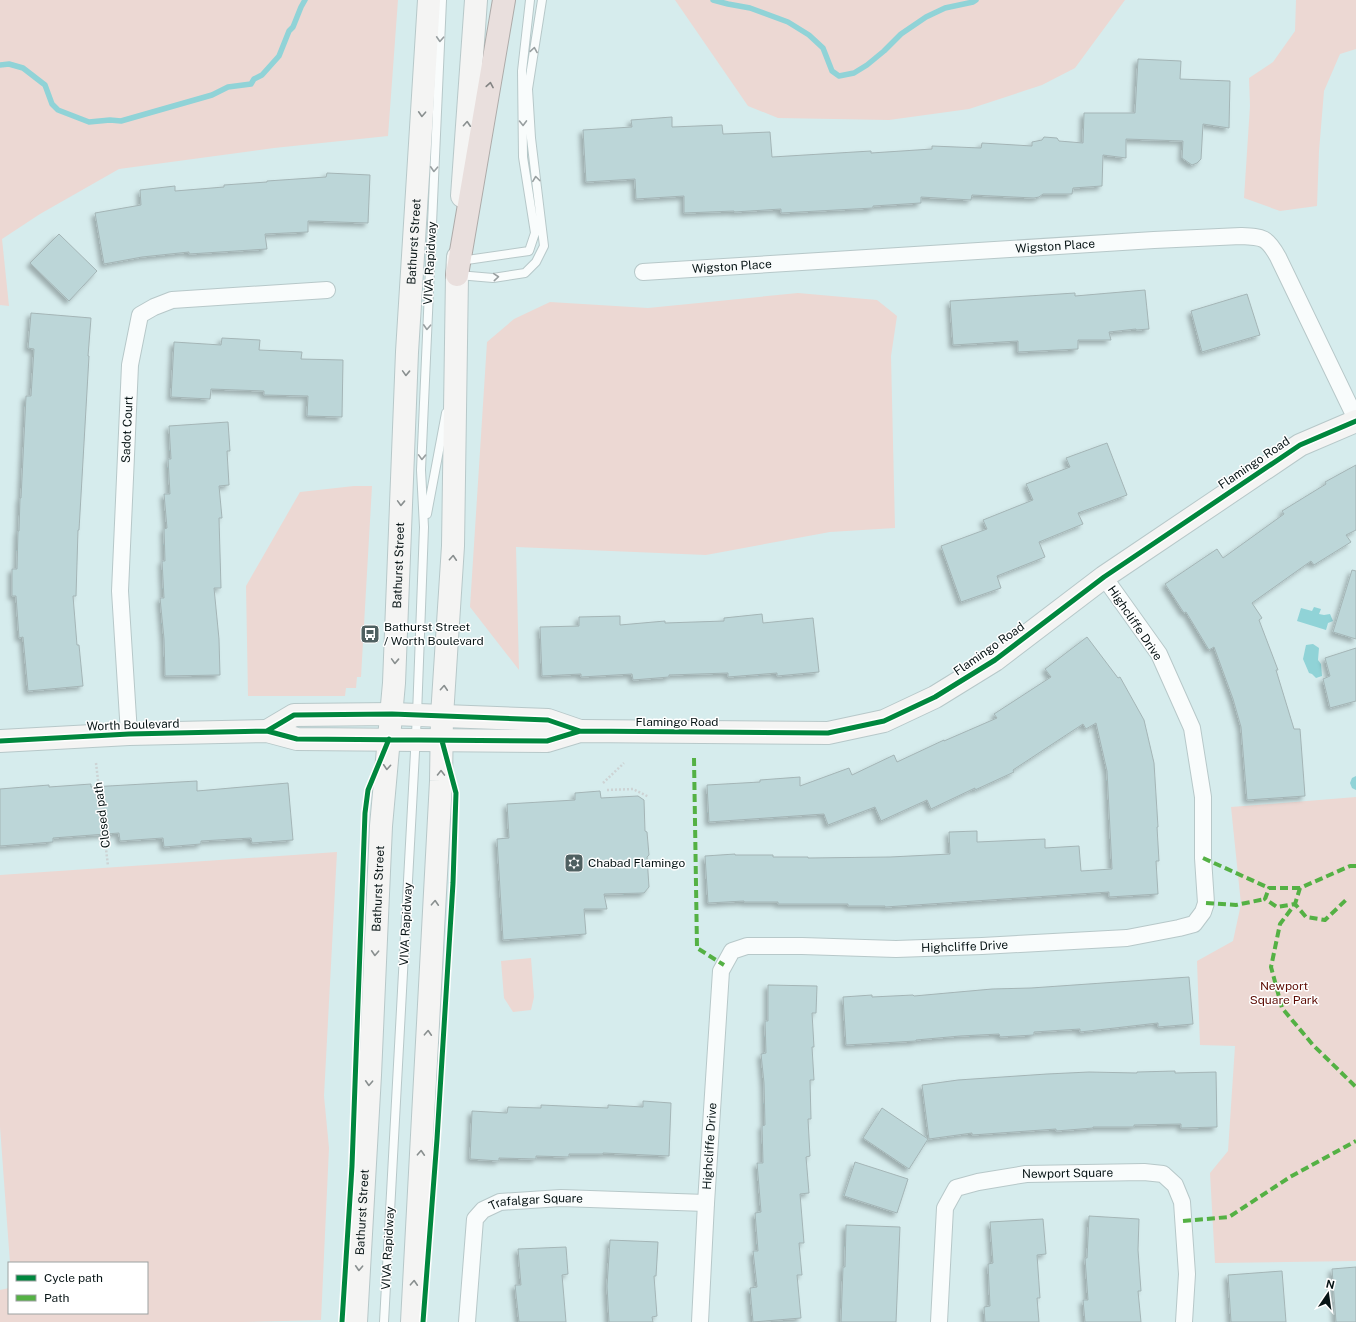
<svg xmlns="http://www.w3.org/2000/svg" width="1356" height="1322" font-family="'Public Sans',sans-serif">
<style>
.green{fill:#ecd8d3}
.water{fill:#90d3d7}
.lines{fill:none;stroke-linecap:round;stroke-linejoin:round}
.stream{stroke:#90d3d7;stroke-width:5.5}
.building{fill:#bcd6d8;stroke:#a4b5b6;filter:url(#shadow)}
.lane-casing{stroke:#b7c8c9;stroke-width:10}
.street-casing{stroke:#b7c8c9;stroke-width:18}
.secondary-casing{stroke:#b7c8c9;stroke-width:24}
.highway-casing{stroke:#adaaa8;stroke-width:24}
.path{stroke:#cdd3d4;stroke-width:2.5;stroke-dasharray:2 2;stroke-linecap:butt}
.lane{stroke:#f9fcfc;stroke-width:8}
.street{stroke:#f9fcfc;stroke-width:16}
.secondary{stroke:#f4f4f3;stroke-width:22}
.highway{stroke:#e9dfdd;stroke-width:22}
.quiet{stroke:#54b144;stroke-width:4;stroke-dasharray:8 4;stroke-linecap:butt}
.cycleway-casing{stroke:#fff;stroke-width:8}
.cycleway{stroke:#00873e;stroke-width:5}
.oneway{stroke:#989fa0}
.oneway2{stroke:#838483}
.oneway3{stroke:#898f8f}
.labels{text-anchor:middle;stroke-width:3;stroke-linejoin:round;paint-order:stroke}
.street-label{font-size:12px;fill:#071415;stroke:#fff}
.poi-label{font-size:12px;fill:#071415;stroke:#fff;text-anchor:start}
.park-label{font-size:12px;fill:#5c0c04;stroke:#fff}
</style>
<defs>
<filter id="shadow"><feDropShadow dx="-3.5" dy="3.5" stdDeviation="2" flood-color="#0004"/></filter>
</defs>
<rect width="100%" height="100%" fill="#d6eced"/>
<!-- green -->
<path class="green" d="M0,0H398L388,136L274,148L119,169L40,214L2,239L9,306L0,305Z
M675,0H1125L1075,68L1042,85L969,109L889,120L778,118L748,106Z
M1296,0H1356V49L1340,54L1324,91L1319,151L1317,206L1280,211L1244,198L1250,106L1249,78L1273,62L1295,31Z
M798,293L877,300L897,316L891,356L895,528L830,532L706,555L516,547L519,670L470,607L487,342L514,319L550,302L648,308Z
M354,486H372L361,677H357L356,688H346L345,696H248L246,586L300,492Z
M1356,797V1261L1215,1263L1210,1173L1228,1151L1235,1046L1200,1045L1197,961L1233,941L1241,904L1231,807Z
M337,852L324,1096L329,1148L321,1320L242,1322H0V1290L9,1288V1313H147V1263H10L0,1127V875Z
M531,958L534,997L531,1010L513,1012L504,998L501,961Z"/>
<!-- water -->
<path class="water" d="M1314,607L1321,609L1319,614L1324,615L1330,614L1333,621L1328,623L1326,630L1297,621L1301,608L1312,611Z
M1313,644L1319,648L1318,660L1321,664L1322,676L1316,678L1312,674L1309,673L1303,659L1306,645Z
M1356,776V790L1352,788L1350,783L1352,778Z"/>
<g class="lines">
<!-- stream -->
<path class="stream" d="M713,0L728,4L750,8L788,22L809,35L823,48L832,71L839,76L854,73L867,65L884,51L901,34L926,17L945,8L973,2L976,0
M0,65L9,64L23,68L45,85L52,104L58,110L89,122L110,120L121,121L212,95L228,87L251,84L254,79L262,75L279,56L289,31L293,27L301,7L305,0"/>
</g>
<!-- building -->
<path class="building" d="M1138,59L1181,61L1180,79L1230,81L1229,128L1203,124L1201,159L1197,163L1192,165L1182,158L1183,141L1126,139V158L1103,155L1102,186L1073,188L1072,194H1043L1039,197L1034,198L972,195L971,200L921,197V203L873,206V208L781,213V209L734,212V211L684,213V196L636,199L635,179L586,182L583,130L632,127L631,120L672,117V127L722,125L723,134L770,132L772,157L871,151V153L932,149V146L981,148L982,143L1032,146V142L1042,140L1044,137L1057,138L1059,141L1083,143L1084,113H1135Z
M327,173L370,175L368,223L308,221V232L265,234L267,249L189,254V252L142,257L104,264L95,213L141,205L140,190L175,186V191L224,187V185L267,182V181L326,177Z
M59,234L97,271L69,301L30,263Z
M1145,290L1149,329L1136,330V329L1109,332L1111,340H1078V349L1018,352V341L953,345L950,301L1075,293V296Z
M1247,294L1260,335L1202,352L1191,311Z
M31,313L91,318L88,356H89L79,530H78L76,596H73L77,645H79L83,686L28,691L23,637L19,638L16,596H12V569H17L18,531H19L20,498H21L26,396H31L34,349L28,348Z
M222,338L260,340L259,350L302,352L301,359L343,360L342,417L307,416L308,396L264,395V391L211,389L210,399L171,397L174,342L221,345Z
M228,422L230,451H227L229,485L219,486L222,518H219L221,588H214L219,639L220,675L165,676L164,639L160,598H164L162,561H165L164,529L167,528L164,494H170L168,459H171L169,426Z
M1107,443L1127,495L1078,513L1083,524L1039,542L1045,557L997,576L1001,588L961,602L941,546L987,529L983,520L1033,500L1026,484L1070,467L1066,458Z
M1356,465V530L1346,535L1351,542L1314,565L1311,561L1252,603L1262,618L1259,620L1278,670H1276L1294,729H1300L1305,796L1247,800L1241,727L1233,699L1214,647L1209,650L1186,612L1184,613L1165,584L1217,549L1223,558L1284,514L1282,511L1326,484L1325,482Z
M1352,570L1356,571V639L1333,632Z
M762,614L763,623L813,618L819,672L777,676V673L728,677V673L669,675V677L633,680L632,674L581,677V674L542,676L540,627L579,626V617L620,616V625L665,621V623L724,621V618Z
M1087,637L1118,678L1120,677L1144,720L1154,763L1158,827H1157L1159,861H1156L1158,894L1109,897V892L885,907V906H848V904H778V902H744V901L708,903L705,856L735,854V855H773V857H808V858L890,857L950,854L949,832L977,831V842L1045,839V848L1079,846L1081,871L1112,869L1107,771L1096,723L1086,729L1083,724L1013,770L1014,772L975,790V788L931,809L927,800L881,821L875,807L828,825L824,814L709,822L707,785L760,782V780L800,777V786L849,768L852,775L894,755L897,762L944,740V741L997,718L994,714L1051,677L1045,669Z
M1356,648V701L1330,708L1323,679L1330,676L1325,658Z
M197,781V791L288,783L293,840L252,843L251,838L201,841V844L164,847L163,838L120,841L119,833L53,838V842L0,846V789L49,785V787L91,784V787Z
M600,791L601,798L638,796L644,800L645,831L647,832L649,855L647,857L649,887L644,893L604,894L607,909H584L586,934L503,940L497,839L509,838L507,804L575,800V793Z
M1189,977L1193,1024L1158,1027V1023L1080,1032V1029L1034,1032V1035L1000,1037L999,1034L960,1036L916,1040V1041L846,1045L843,997L872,995V997L913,995L914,996L992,989L1031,988Z
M768,985L817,986L816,1013H812L814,1047H812L814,1080H810L811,1119H808L810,1156L806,1157L809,1193L800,1194L804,1243H799L802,1275H797L801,1318L753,1322L750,1288L757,1287L753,1251H758L755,1213L761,1212L757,1163H763L762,1126L765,1125L764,1083L761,1054L766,1053L765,1021H768Z
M1175,1071V1073L1216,1072L1217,1127L1181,1128V1124L1134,1125V1127H1093V1128L1056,1131V1129L972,1135V1133L929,1139L922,1085L958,1080L1047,1074L1089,1072L1137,1073V1072Z
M643,1101L671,1103L669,1156L603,1153V1154H569V1157L536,1156V1159L499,1158V1161L470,1159L472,1111L507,1113L508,1107L541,1108V1105L608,1108V1105L643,1107Z
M882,1108L928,1139L909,1169L863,1138Z
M855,1162L908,1179L897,1213L844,1196Z
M1089,1216L1139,1219L1138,1250L1141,1291H1138L1141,1322H1085L1083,1300H1088L1085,1258H1087Z
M1043,1219L1046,1254L1037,1255L1040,1298H1037L1039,1322H985L984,1307L990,1306L988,1264L993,1263L990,1222Z
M846,1225L900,1227L896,1322H841L843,1267H845Z
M610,1240L658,1242L656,1276H654L657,1316L652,1317L653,1322H609L607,1286Z
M566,1247L568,1274L562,1275L566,1322H519L515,1285H521L518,1249Z
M1356,1267V1322H1336L1332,1269Z
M1282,1271L1286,1322H1231L1228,1275Z"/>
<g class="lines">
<defs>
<path id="lane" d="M460,261L529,251L535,233L523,157L522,71L530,0
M458,275L493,278L525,273L536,262L544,246L531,138L528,89L542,0
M427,514L446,413
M384,1322L417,715L424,527L421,470L442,0"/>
<g id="street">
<path id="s1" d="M643,272L1154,240L1241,236C1263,237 1267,237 1278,257L1356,419"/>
<path id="s2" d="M129,734L120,591L130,365L140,315L154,307L172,300L327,290"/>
<path id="s3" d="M467,1322L475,1219L483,1210L500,1202L561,1198L706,1203"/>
<path id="s4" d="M700,1322L706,1203L721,971L732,951L747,946H802L896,949L982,946L1127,938L1179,928L1194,924L1203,912L1206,903L1203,858V797L1192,728L1159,654L1104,577"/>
<path id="s5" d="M939,1322L945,1208L956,1188L978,1182L1026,1174L1144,1172L1163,1174L1175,1185L1182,1202L1187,1274L1184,1322"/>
</g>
<g id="secondary">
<path d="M462,196L476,0"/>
<path d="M267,731L294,715L392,714L548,720L580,731"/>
<path d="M0,741L129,734L267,731L297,739L547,741L580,731L828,733L884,721L935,697L995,660L1104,577L1300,445L1356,421"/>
<path id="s6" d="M356,1322L370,1075L381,826L394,683L407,352L429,0"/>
<path d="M412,1322L441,781L442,716L453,546L457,275L458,257"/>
</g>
<path id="highway" d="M457,275L504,0"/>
</defs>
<!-- lane casing -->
<use href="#lane" class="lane-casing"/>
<!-- street casing -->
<use href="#street" class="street-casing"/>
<!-- secondary casing -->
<use href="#secondary" class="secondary-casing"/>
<!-- highway casing -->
<use href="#highway" class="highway-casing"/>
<!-- path -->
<path class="path" d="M96,763L108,866
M603,783L624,763
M607,790L633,789L649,797"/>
<!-- lane -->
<use href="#lane" class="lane"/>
<!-- street -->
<use href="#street" class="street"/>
<!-- secondary -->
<use href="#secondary" class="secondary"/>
<!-- highway -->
<use href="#highway" class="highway"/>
<!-- quiet -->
<path class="quiet" d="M694,758L697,948L724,965
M1203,858L1269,888
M1356,866H1350L1300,888L1295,904L1280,924L1271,967L1282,1008L1313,1045L1356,1087
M1300,888H1269L1265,899L1277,907L1295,904L1306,917L1325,920L1348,898
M1206,903L1236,905L1265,899
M1183,1221L1229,1217L1290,1177L1356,1141"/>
<defs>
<path id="cycleway" d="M267,731L294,715L392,714L548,720L580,731
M0,741L129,734L267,731L297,739L547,741L580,731L828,733L884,721L935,697L995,660L1104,577L1300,445L1356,421
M342,1322L352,1166L365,813L368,790L389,739
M423,1322L437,1139L453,883L456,793L442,741"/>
</defs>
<!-- cycleway casing -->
<use href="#cycleway" class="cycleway-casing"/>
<!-- cycleway -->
<use href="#cycleway" class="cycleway"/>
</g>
<!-- one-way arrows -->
<defs><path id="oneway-chevron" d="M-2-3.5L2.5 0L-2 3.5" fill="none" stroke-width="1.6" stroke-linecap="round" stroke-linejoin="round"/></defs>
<g class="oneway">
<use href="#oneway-chevron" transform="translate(440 39) rotate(93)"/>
<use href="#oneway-chevron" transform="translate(534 50) rotate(-81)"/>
<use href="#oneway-chevron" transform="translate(523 123) rotate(89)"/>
<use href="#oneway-chevron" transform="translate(434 169) rotate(93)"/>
<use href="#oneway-chevron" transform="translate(536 179) rotate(-97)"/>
<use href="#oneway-chevron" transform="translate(496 277) rotate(-5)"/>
<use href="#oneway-chevron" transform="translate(427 327) rotate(93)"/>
<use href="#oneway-chevron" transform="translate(422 457) rotate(92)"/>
</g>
<use class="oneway2" href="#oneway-chevron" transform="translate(490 85) rotate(-80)"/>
<g class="oneway3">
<use href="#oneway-chevron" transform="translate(422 114) rotate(93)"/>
<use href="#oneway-chevron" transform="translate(467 124) rotate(-86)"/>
<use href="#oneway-chevron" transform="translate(406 373) rotate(92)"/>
<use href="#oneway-chevron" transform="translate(401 503) rotate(92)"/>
<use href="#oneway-chevron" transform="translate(453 558) rotate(-86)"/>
<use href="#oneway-chevron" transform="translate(395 661) rotate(92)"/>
<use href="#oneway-chevron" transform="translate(444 688) rotate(-86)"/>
<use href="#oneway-chevron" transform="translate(387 767) rotate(94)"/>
<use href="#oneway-chevron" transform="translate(441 773) rotate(-89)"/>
<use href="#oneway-chevron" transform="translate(435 903) rotate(-87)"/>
<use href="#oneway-chevron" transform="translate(375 953) rotate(93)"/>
<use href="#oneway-chevron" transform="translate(428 1033) rotate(-87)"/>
<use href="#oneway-chevron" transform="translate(369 1083) rotate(93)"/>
<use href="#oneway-chevron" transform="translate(421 1153) rotate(-87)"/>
<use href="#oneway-chevron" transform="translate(359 1268) rotate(93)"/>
<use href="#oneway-chevron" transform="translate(414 1283) rotate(-87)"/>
</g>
<!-- icons -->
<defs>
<symbol id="bus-square" viewBox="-11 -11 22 22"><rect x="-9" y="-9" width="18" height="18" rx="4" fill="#4f6061" stroke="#fff"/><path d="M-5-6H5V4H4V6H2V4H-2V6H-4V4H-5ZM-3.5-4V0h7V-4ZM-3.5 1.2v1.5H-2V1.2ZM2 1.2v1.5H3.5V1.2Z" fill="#fff"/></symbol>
<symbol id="synagogue-square" viewBox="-11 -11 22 22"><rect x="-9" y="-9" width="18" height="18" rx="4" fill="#4f6061" stroke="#fff"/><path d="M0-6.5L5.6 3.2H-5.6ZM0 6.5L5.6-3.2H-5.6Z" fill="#fff"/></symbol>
</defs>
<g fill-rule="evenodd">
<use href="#bus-square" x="359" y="623" width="22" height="22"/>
<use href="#synagogue-square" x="563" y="852" width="22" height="22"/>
</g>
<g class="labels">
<!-- street labels -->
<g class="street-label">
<text dy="4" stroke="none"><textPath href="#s6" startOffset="1082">Bathurst Street</textPath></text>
<text dy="4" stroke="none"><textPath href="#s1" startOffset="413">Wigston Place</textPath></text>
<text transform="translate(430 263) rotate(-87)" y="4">VIVA Rapidway</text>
<text dy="4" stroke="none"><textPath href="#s1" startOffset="89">Wigston Place</textPath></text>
<text dy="4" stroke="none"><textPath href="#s2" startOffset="305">Sadot Court</textPath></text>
<text transform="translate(1254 463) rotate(-34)" y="4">Flamingo Road</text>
<text dy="4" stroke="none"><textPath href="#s6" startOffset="758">Bathurst Street</textPath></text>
<text transform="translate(1135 623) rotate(56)" y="4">Highcliffe Drive</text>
<text transform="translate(989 649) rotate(-35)" y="4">Flamingo Road</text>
<text x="677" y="726">Flamingo Road</text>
<text transform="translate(133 725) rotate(-2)" y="4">Worth Boulevard</text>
<text transform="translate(102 815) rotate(-97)" y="4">Closed path</text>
<text dy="4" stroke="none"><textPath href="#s6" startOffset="434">Bathurst Street</textPath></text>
<text transform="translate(406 924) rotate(-87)" y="4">VIVA Rapidway</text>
<text dy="4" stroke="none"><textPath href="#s4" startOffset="608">Highcliffe Drive</textPath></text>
<text dy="4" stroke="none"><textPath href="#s4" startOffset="176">Highcliffe Drive</textPath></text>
<text dy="4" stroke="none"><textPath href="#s5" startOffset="250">Newport Square</textPath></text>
<text dy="4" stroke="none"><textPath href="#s3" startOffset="170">Trafalgar Square</textPath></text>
<text dy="4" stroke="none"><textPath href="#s6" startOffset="110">Bathurst Street</textPath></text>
<text transform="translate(388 1248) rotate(-87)" y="4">VIVA Rapidway</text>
</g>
<!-- poi labels -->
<g class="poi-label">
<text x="384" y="631">Bathurst Street<tspan x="384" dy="14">/ Worth Boulevard</tspan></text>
<text x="588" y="867">Chabad Flamingo</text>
</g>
<!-- park labels -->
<g class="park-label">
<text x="1284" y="990">Newport<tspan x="1284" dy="14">Square Park</tspan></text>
</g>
</g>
<!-- legend -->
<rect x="8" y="1262" width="140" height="52" fill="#ffffff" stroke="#9ca1a1"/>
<rect x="16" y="1275" width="20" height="6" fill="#00873e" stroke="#9ca1a1"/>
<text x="44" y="1282" font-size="12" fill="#071415">Cycle path</text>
<rect x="16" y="1295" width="20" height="6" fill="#54b144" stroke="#9ca1a1"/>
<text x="44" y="1302" font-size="12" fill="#071415">Path</text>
<!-- north arrow -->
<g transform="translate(1328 1294) rotate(13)" stroke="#ffffff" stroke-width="3" paint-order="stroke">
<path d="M0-3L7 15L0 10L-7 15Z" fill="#071415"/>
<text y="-6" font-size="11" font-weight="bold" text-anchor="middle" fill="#071415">N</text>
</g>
</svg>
